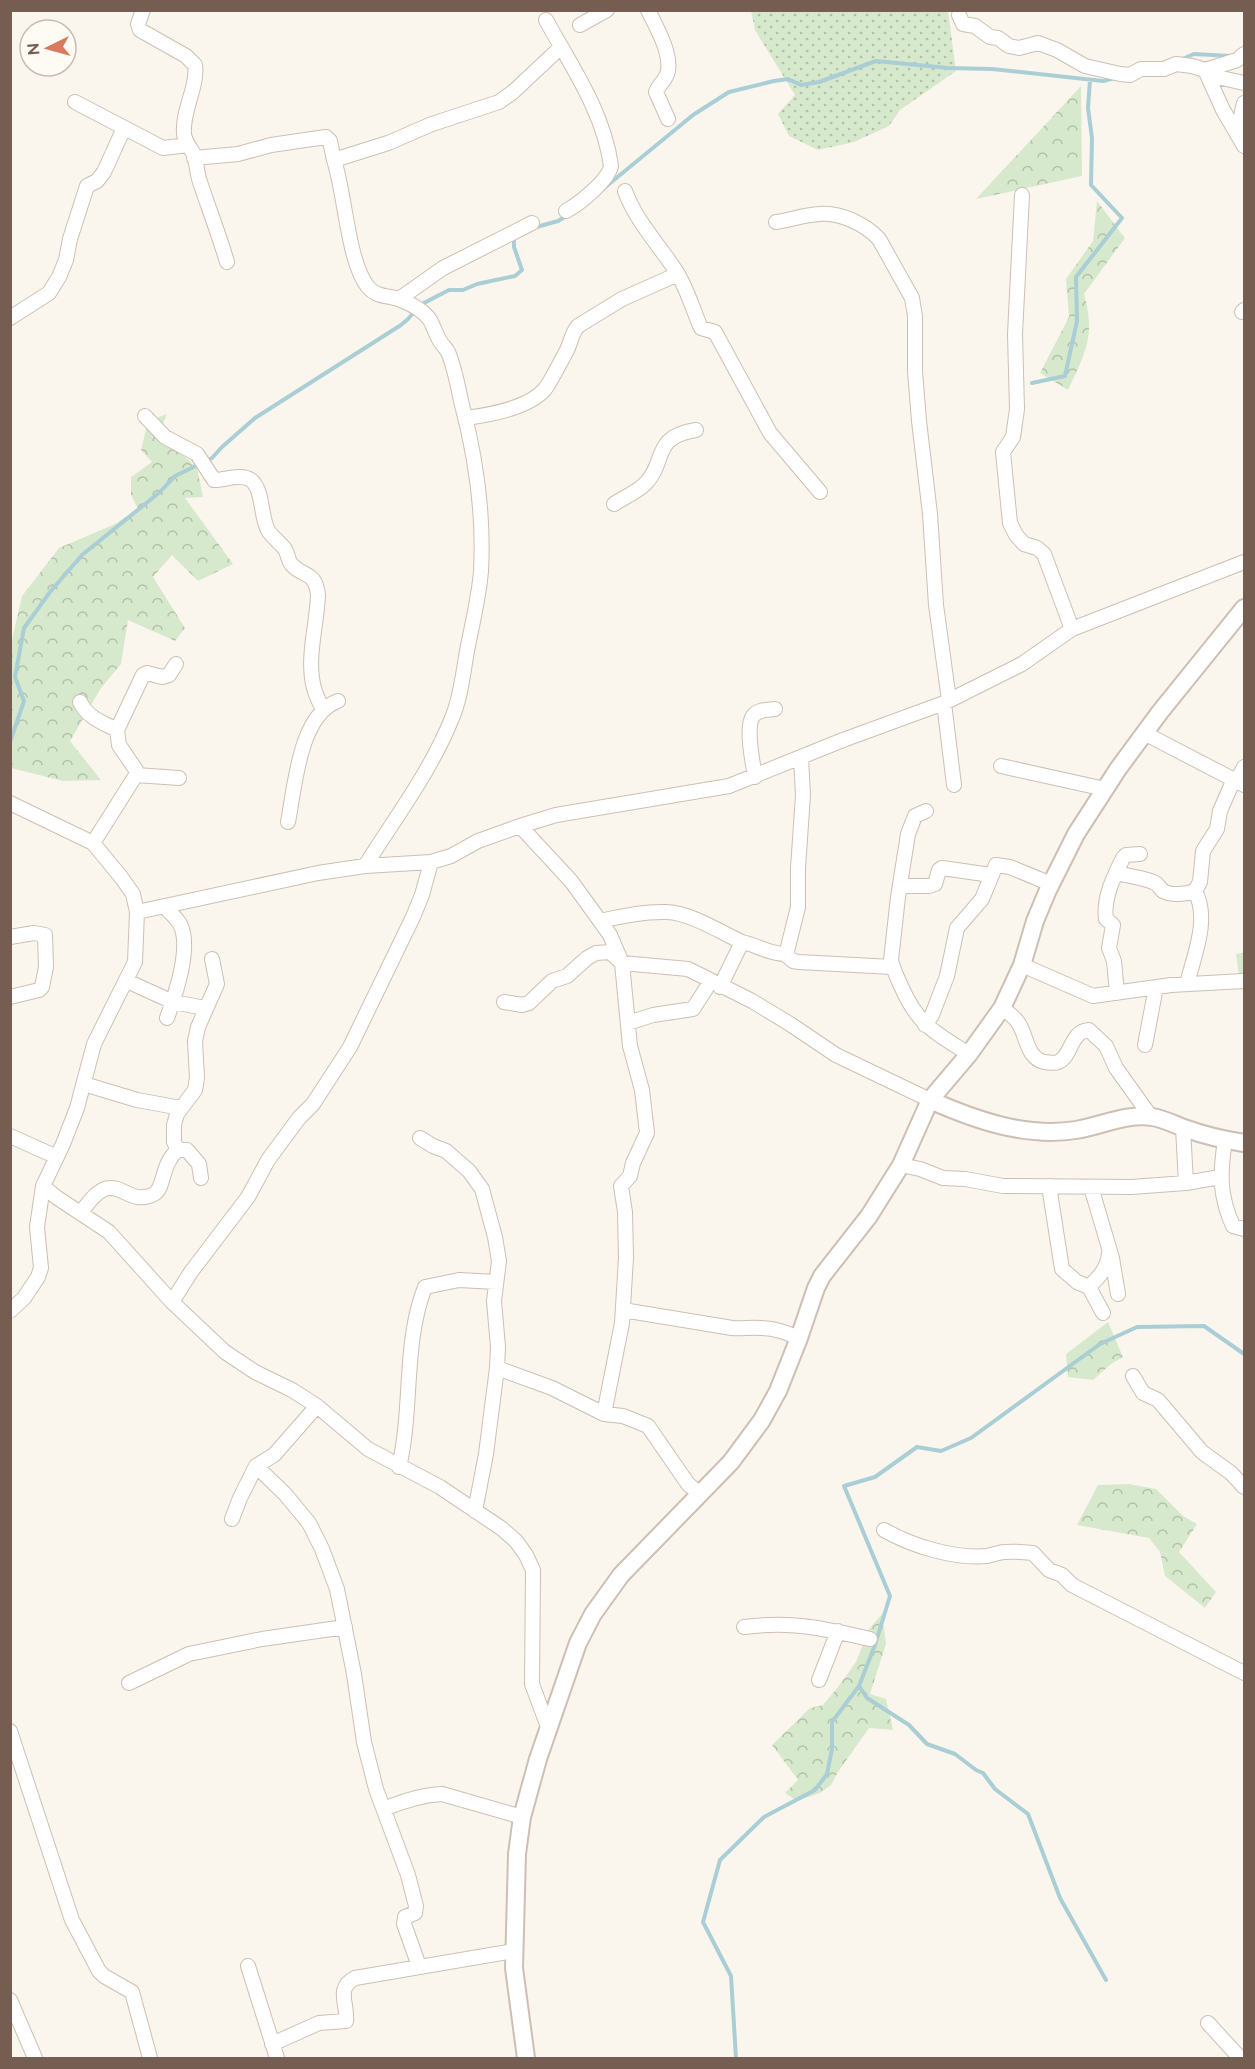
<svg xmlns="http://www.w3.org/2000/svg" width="1255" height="2069" font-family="Raleway,sans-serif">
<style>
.grass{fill:url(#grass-dots)}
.forest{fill:url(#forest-crowns)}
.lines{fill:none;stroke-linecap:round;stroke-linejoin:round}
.stream{stroke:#aaced5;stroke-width:4}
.minor-casing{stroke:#cdbfb3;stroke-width:16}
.tertiary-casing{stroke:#cdbfb3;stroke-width:20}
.minor{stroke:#fff;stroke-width:14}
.tertiary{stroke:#fff;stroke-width:16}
</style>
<defs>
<pattern id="grass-dots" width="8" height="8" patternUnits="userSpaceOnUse" patternTransform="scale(1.5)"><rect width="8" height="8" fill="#d7e9cc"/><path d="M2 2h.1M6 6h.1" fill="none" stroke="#b3c0a8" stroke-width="1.8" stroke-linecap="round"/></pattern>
<pattern id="forest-crowns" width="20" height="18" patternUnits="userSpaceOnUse" patternTransform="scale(1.5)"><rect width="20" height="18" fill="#d7e9cc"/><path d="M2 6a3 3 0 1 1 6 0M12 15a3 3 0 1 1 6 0" fill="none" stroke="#b3c0a8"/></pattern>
</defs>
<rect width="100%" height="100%" fill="#fbf6ed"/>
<!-- grass -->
<path class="grass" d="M751,11H948L956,71L900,110L889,126L854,142L818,150L789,136L778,114L795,95L755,30Z"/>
<!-- forest -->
<path class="forest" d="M1081,86L1082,176L976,199Z
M1097,201L1125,238L1084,294C1096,335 1085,354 1068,390L1040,373L1069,317L1066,279L1093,241Z
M167,414L159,434L197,468L203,497L185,498L233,564L198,581L172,555L153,577L185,628L175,641L128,620L121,664L101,688L70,741L101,780L63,781L11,768V644L22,596L59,548L115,524L138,509L131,495V477L152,462L141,450L148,421Z
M1244,953V975L1239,976L1236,954Z
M1108,1322L1123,1357L1111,1364L1093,1380L1068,1377L1066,1354Z
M1129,1484L1156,1489L1183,1516L1197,1524L1179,1552L1216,1592L1205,1608L1165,1576L1160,1552L1149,1538L1077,1525L1098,1485Z
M882,1614L886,1644L870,1694L886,1699L893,1730L869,1728L838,1772L831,1785L820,1793L797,1801L785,1793L798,1780L772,1745L810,1708L823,1705L838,1687L856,1662L869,1629Z"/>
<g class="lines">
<!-- stream -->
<path class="stream" d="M1180,60L1194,54L1231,56
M603,189L693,115L729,92L774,81L788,79L801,85L819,82L876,61L948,68L992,69L1103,81L1115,78
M533,228L558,221L568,215
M1032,383L1065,376L1077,321L1076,277L1122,218L1091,185L1092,138L1088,108L1090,80
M10,742L24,701L15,677L24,628L50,592L82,555L160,492L175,476L212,458L222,447L255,418L401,325L408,319L420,305L449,290H463L477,284L515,276L522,270L514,247V238
M859,1686L867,1698L909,1725L927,1744L955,1754L976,1770L983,1773L995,1789L1028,1814L1060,1898L1106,1980
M736,2058L731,1976L703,1922L720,1860L764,1817L815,1790L827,1774L832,1749V1722L859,1686L875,1645L890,1596L844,1486L875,1477L917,1447L941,1451L971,1438L1100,1344L1137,1327L1204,1326L1244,1354"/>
<defs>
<path id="minor" d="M143,10L138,24L140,30L186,56L195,65C198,87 182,110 184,134C185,143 191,148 194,155C197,164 197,174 200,182C209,209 219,235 227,262
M648,10C656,27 671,51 668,71C667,79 659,84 656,92L668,119
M959,15L963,24L975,26L990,37L998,38L1009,46L1019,48L1038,43L1057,50L1085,66L1120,74L1130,75L1141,69H1164L1176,64L1192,66L1205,70L1237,60L1244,54
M546,20C572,67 604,113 611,166C608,181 579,204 566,211
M580,25L607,10
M1205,70L1223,110L1244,146
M1208,75L1244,83
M75,102L163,148L188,145
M1237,133L1244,103
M194,158L238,154L271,145L326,137L330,141L334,160L388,143L432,124L499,102L513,92L561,47
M334,160C345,193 348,263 368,287C377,298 389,295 401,300C411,304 424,311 430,320C434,327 436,335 440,341C442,345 446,348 448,352C455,368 458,388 462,405C476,458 484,515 481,571C479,597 472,625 467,651C463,673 461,697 452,718C431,771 395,818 365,866
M625,191C636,221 659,245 676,271C687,288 693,310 701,328L715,332L770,433L820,492
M1022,195L1015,334L1017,409L1013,437L1003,452L1010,523L1016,535L1024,544L1037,548L1044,554L1072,629
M776,222C790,220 804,215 819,214C840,212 865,224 879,239L912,298L915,316V371L919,421L930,514L936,605L949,700
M399,299L443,268L532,223
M1242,312L1244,310
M10,318L49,293L59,277L66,260L70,239L87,186L97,181L104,172L124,128
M145,416L165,437L197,454L214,480C225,480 241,473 251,480C264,490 260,519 269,532C274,538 280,543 285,549C288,554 288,561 292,565C305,578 315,571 318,595C317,625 306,659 314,688C316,696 320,703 323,710
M466,418C489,415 529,408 545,389C551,381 561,361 566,352C571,343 571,334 578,326L622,299L678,274
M614,504C623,498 637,492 645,484C667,462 651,437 696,430
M80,702C88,718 102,722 117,730
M944,703L954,785
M1144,733L1244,785
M1001,766L1105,789
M136,775L179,778
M755,777C753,763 745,728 753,716C758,709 768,710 775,709
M1237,781L1244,767
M10,803L93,843L121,877L133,894L137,912L135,962L94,1044L77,1108L63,1144L43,1186L56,1197L109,1232L172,1302L225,1352L255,1372L292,1390L317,1406L368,1449L440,1487L501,1528L516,1541L526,1555L533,1570L532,1684L548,1727
M926,811L915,816L908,834L898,897L891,960C893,969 897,977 901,986C918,1025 934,1032 969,1054
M288,822C295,787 299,715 338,701
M520,826L571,881L600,921L610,935L622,963L630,1046L642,1090L647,1133L633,1163L630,1176L621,1186L625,1212L626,1258L622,1323L604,1414
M93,843L136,775V770L119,745L117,730L143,675L147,673L162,677L169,675L176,664
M1116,873C1128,876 1141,877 1153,882C1159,884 1159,888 1163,891C1172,896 1187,894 1195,891L1200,882L1203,851L1217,829L1220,811L1234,779
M901,886H929L935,884L939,870L942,868L991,875
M164,906C169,912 176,917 180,924C192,947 175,996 167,1018
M137,912L318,873L365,866L431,862L451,856L478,841L520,826L556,815L729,786L843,740L944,703L1022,664L1072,629L1244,562
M600,921C621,916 645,911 667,912C691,913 720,932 742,942
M10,937L34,933L45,935L46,967L42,987L39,990L10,997
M785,954L793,961L799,962L892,967
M1022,965L1093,996L1171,985L1244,981
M127,981L173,1002L205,1008
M1187,984C1194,955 1210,919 1195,891
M720,987L742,942C757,945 769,954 785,954L787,951L798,907V868L803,795L801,758
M1117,993L1114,961L1109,948L1113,925L1106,919C1103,898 1114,876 1123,858L1126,855L1140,854
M504,1002L522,1005L529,1003L552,981L567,976L587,958L596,953L610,952L622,963L688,969L752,1001L790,1024L836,1055L930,1100
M1002,1008C1009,1013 1015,1017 1019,1024C1027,1037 1027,1058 1044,1062C1049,1062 1054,1064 1058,1062C1072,1057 1070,1031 1089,1030L1106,1046L1116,1068L1151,1117
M628,1023L653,1015L693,1009L711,981
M925,1025L932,1015L947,976L957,928L982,899L996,865L1010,867L1051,884
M1145,1045L1156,987
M84,1084L137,1100L181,1108
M1183,1128L1186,1183
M10,1136L57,1157
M420,1138L433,1146L446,1151L469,1171L482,1189L495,1237L499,1261L494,1301L498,1347L497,1368L486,1454L475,1511
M1225,1140C1220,1173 1219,1195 1233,1226L1244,1229
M178,1150L174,1142V1125L177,1114L195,1090L197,1078L195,1041L198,1027L217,984L212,959
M901,1165L920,1169L943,1178L965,1179L1003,1186L1131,1187L1186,1183L1220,1177
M1049,1186L1062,1269L1077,1282L1089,1287L1103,1313
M1091,1187L1112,1258L1118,1294
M81,1213C116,1160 123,1210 154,1194C165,1188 161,1163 178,1150H187L199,1164L201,1178
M1089,1287C1099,1277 1108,1268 1109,1253
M172,1302L191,1272L248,1197L268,1160L299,1118L313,1104L350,1047L413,917L422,895L431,862
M623,1310L732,1328C742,1329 751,1327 761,1328C775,1328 787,1333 799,1338
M10,1311L24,1298L38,1277L41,1268L37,1227L43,1186
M497,1368L552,1388L604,1414L623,1416L648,1426L688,1484L700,1494
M1133,1376L1143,1393L1158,1400L1202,1452L1231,1473L1244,1487
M256,1466L285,1494L309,1523L322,1549L337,1589L354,1674L364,1742L376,1789L408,1875L416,1906L415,1913L405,1917L404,1924L419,1966
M399,1467C413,1408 403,1343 425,1287L459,1280L496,1282
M232,1519L240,1498L256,1466L274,1455L317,1406
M884,1530C912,1546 954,1559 987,1556C993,1555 999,1552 1005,1552C1014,1551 1024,1552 1033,1553L1049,1570L1062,1575L1072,1585L1244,1673
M744,1627C793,1621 822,1628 870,1639
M819,1680L838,1631
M129,1683L189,1654L262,1639L345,1627
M10,1731L72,1920L99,1971L104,1976L132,1992L150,2058
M384,1809C403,1801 422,1795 442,1794L522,1817
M248,1966L277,2058
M10,2000L35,2058
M1208,2023L1240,2058
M272,2044L319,2023L346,2021C348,2003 335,1989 355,1978L514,1951"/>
<path id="tertiary" d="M930,1100C975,1120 1026,1138 1076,1130C1100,1126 1128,1113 1152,1117C1165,1119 1175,1125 1187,1129C1206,1136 1225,1140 1244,1143
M526,2058L514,1968L517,1854L522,1817L538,1759L578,1643L593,1614L621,1575L731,1462L762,1420L778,1391L799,1338L816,1288L822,1276L869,1216L901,1165L930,1100L969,1054L1002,1008L1022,965L1035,921L1048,890L1076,834L1118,769L1160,712L1244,608"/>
</defs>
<!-- minor casing -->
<use href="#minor" class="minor-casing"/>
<!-- tertiary casing -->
<use href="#tertiary" class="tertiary-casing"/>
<!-- minor -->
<use href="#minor" class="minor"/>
<!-- tertiary -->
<use href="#tertiary" class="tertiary"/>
</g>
<!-- border -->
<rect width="1255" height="2069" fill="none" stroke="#755e51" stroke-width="24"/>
<!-- north arrow -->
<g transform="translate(48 48) rotate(265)"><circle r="28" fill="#fefaf4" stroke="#c7bcb3" stroke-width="1.5"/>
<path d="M0-4.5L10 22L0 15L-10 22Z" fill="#d97a5f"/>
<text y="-9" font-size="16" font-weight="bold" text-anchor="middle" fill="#755e51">N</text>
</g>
</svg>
